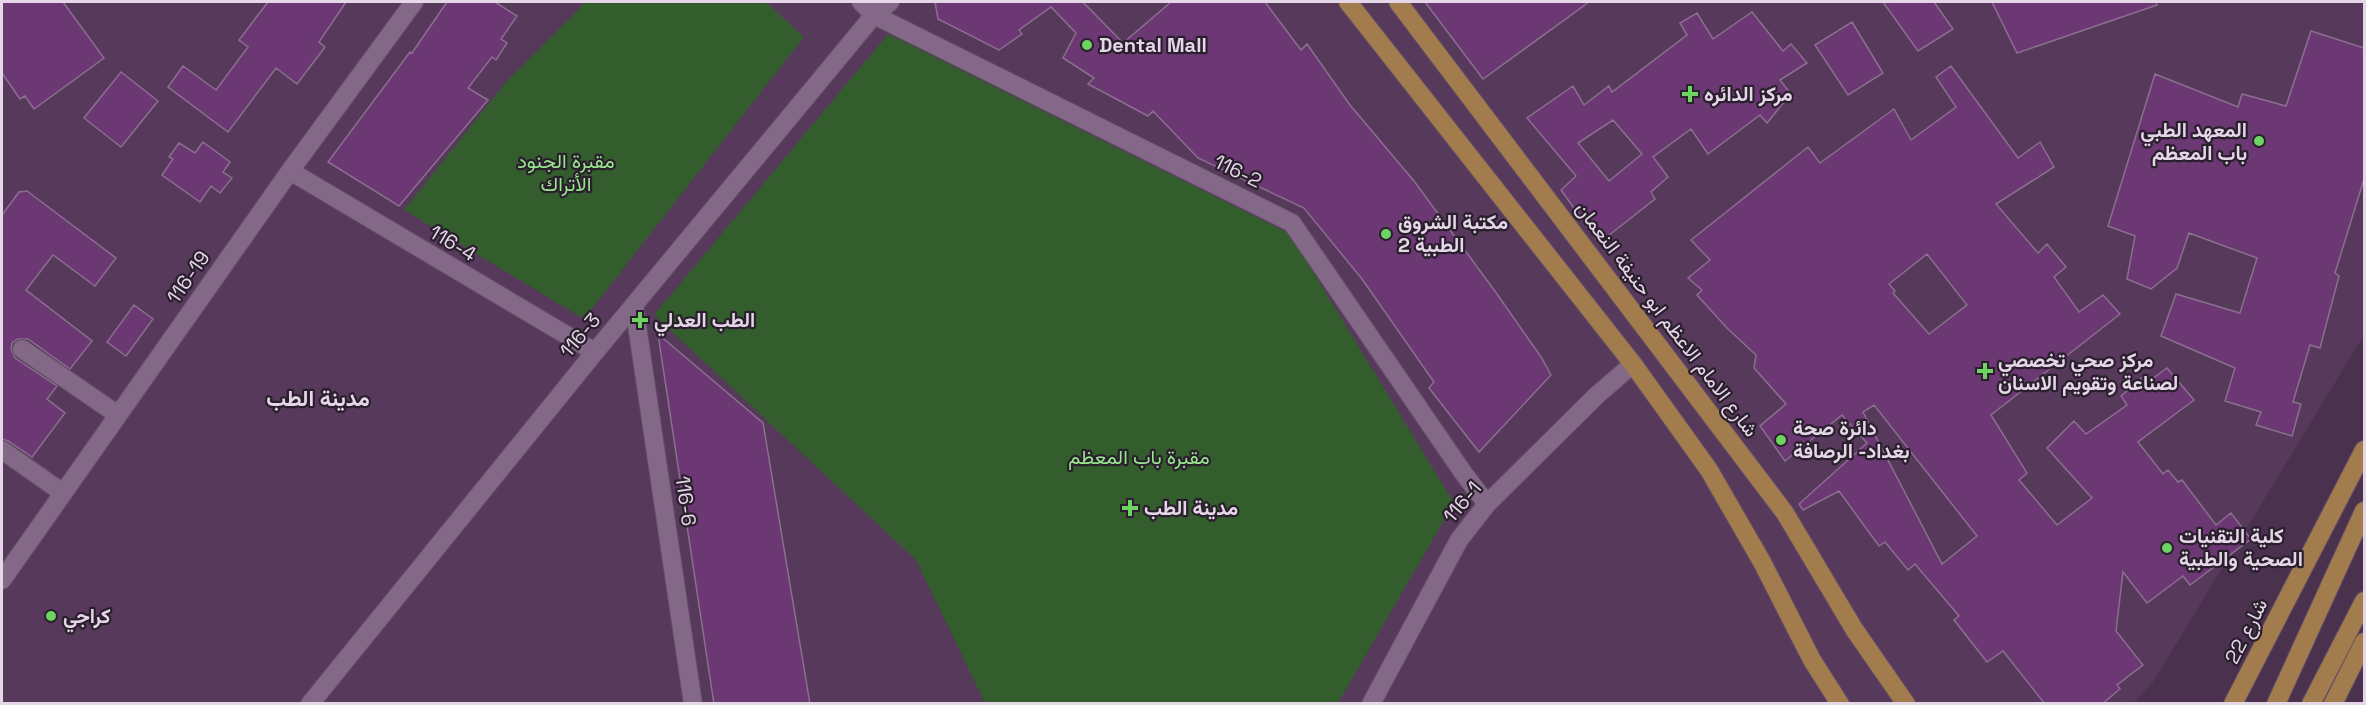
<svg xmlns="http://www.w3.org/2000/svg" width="2366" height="705" font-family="'Space Grotesk',Vazirmatn,sans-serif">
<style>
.built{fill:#57395c}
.green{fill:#335d2d}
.building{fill:#6b3874;stroke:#8b6f8f;stroke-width:1.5;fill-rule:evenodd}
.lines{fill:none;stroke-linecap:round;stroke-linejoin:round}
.minor-casing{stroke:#634e66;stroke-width:20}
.major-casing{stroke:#634e66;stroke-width:20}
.minor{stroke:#836887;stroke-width:18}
.major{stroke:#a37c4d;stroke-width:18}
.poi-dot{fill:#6dd361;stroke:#2a1f2c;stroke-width:2}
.labels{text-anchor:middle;stroke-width:4.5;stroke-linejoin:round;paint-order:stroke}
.poi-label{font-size:20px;font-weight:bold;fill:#e5d6e8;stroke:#2a1f2c;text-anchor:start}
.park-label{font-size:20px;fill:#97e68d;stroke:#2a1f2c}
.street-label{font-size:20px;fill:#e5d6e8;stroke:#2a1f2c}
.quarter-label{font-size:22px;font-weight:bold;fill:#e5d6e8;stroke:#2a1f2c}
</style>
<rect width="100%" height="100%" fill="#4a324e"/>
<!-- built -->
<path class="built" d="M2,2H2364V335L2153,682L2133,703H2Z"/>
<!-- green -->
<path class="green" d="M586,2H766L804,37L584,319L404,210L507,81Z
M888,34L1290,234L1454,503L1338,703H985L916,560L654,315Z"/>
<!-- building -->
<path class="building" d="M2,2H63L104,58L34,109L25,96L20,99L2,73Z
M268,2H346L319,42L325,47L297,84L276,68L228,132L168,87L183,66L216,90L248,47L239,40Z
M447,2H495L517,16L501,39L507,43L496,60L492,57L468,88L488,100L399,206L328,162L410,52L412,53Z
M935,2H1083L1123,43L1171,2H1265L1301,50L1307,44L1350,105L1414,181L1497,294L1541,357L1551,375L1479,452L1429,388L1434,382L1362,279L1304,208L1198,158L1153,111L1148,116L1088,84L1094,78L1063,58L1076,33L1051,7L1019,30L1022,34L999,50L938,19Z
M1425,2H1589L1483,79Z
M1883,2H1934L1953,29L1918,51Z
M1992,2H2156L2157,5L2017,53Z
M1752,12L1783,51L1791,44L1807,63L1780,80L1794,98L1784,102L1767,123L1760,115L1708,154L1691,129L1653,157L1668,177L1651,192L1655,199L1599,243L1561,190L1576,176L1527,118L1573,86L1584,105L1609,86L1612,92L1687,35L1680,23L1697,13L1713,39ZM1613,120L1642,154L1609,181L1578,143Z
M1852,22L1883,73L1848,95L1815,45Z
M2311,31L2364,48V179L2335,273L2339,276L2320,348L2310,345L2293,402L2301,404L2292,436L2256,425L2261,412L2225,401L2235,368L2161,336L2176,294L2240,313L2257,258L2189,233L2177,268L2151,289L2127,279L2135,236L2108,226L2155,74L2238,107L2242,94L2286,106Z
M1951,66L2018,158L2040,142L2054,167L1996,204L2038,253L2047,244L2066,267L2054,277L2079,312L2103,295L2120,314L1991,415L2027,473L2019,480L2057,525L2092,498L2047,448L2074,421L2086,434L2127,405L2121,396L2143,377L2148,382L2167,368L2194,400L2138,442L2163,474L2168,470L2178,482L2182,480L2216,525L2231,513L2251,539L2190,585L2183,576L2147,603L2123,572L2116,631L2143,665L2117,685L2120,689L2102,704H2045L2003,651L1987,662L1954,620L1959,616L1915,564L1908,570L1885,542L1879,546L1839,491L1803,510L1799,504L1867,443L1842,415L1785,461L1760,426L1786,404L1754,368L1756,355L1727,328L1697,295L1702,290L1688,278L1710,260L1691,240L1808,147L1820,163L1894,109L1911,140L1956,107L1936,77ZM1927,254L1967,305L1929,334L1893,293L1895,291L1889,284ZM1874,405L1977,536L1942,564L1863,412Z
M121,72L158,101L121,147L84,118Z
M203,142L230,162L223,172L232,178L220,193L211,186L200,202L162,175L173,159L169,157L179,143L195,153Z
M27,191L116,258L95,286L53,255L26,290L92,341L70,369L28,339H18L12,343L11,349L15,358L57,386L47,399L65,413L32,457L8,441L2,439V215L19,192Z
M134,305L153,319L126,356L107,342Z
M658,334L763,423L810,704H714Z"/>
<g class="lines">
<defs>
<path id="minor" d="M861,2L874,15L1292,223L1464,474L1487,504
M290,171L595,352
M634,305L693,704
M22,349L118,415
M2,450L63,493
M2,580L290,171L414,2
M310,704L595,352L874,15L890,2
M1371,704L1459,540L1487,504L1597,395L1633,364"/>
<path id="major" d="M1348,2L1633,364L1709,470L1762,562L1812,660L1840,704
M1398,2L1785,513L1854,629L1906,704
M2233,704L2364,450
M2276,704L2364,511
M2311,704L2364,601
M2333,704L2364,642"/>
</defs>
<!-- minor casing -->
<use href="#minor" class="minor-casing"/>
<!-- major casing -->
<use href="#major" class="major-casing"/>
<!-- minor -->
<use href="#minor" class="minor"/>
<!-- major -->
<use href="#major" class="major"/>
</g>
<!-- markers -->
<g class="poi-dot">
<circle cx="1087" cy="45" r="6"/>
<path d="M1687 85h6v6h6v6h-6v6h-6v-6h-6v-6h6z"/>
<circle cx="2259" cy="141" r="6"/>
<circle cx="1386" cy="234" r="6"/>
<path d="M637 311h6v6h6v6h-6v6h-6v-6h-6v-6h6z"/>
<path d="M1982 362h6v6h6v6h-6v6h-6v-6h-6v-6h6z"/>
<circle cx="1781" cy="440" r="6"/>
<path d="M1127 499h6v6h6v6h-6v6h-6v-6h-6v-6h6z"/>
<circle cx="2167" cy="548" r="6"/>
<circle cx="51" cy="616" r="6"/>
</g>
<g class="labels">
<!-- poi labels -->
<g class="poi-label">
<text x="1099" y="52">Dental Mall</text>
<text x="1704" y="101">مركز الدائره</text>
<text x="2247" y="137" text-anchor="end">المعهد الطبي<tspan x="2247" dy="23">باب المعظم</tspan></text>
<text x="1398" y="229">مكتبة الشروق<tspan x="1398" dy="23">الطبية 2</tspan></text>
<text x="654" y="327">الطب العدلي</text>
<text x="1998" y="367">مركز صحي تخصصي<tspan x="1998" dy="23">لصناعة وتقويم الاسنان</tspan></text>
<text x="1793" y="435">دائرة صحة<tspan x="1793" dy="23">بغداد- الرصافة</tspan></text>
<text x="1144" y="515">مدينة الطب</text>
<text x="2179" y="543">كلية التقنيات<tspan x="2179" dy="23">الصحية والطبية</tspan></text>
<text x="63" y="623">كراجي</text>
</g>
<!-- park labels -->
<g class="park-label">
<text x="566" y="168">مقبرة الجنود<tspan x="566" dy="23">الأتراك</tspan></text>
<text x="1139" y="464">مقبرة باب المعظم</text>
</g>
<!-- street labels -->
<g class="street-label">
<text transform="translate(1238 171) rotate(26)" y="7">116-2</text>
<text transform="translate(453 243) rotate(31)" y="7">116-4</text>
<text transform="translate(188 277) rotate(-55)" y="7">116-19</text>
<text transform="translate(1667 319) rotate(53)" y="7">شارع الامام الاعظم ابو حنيفة النعمان</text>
<text transform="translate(580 335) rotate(-50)" y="7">116-3</text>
<text transform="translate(686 501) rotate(82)" y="7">116-6</text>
<text transform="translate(1462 502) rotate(-50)" y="7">116-1</text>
<text transform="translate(2246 631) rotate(-63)" y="7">شارع 22</text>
</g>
<!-- quarter labels -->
<g class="quarter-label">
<text x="318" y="406">مدينة الطب</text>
</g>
</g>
<!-- border -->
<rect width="2366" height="705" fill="none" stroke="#e5d6e8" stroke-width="6"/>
</svg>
